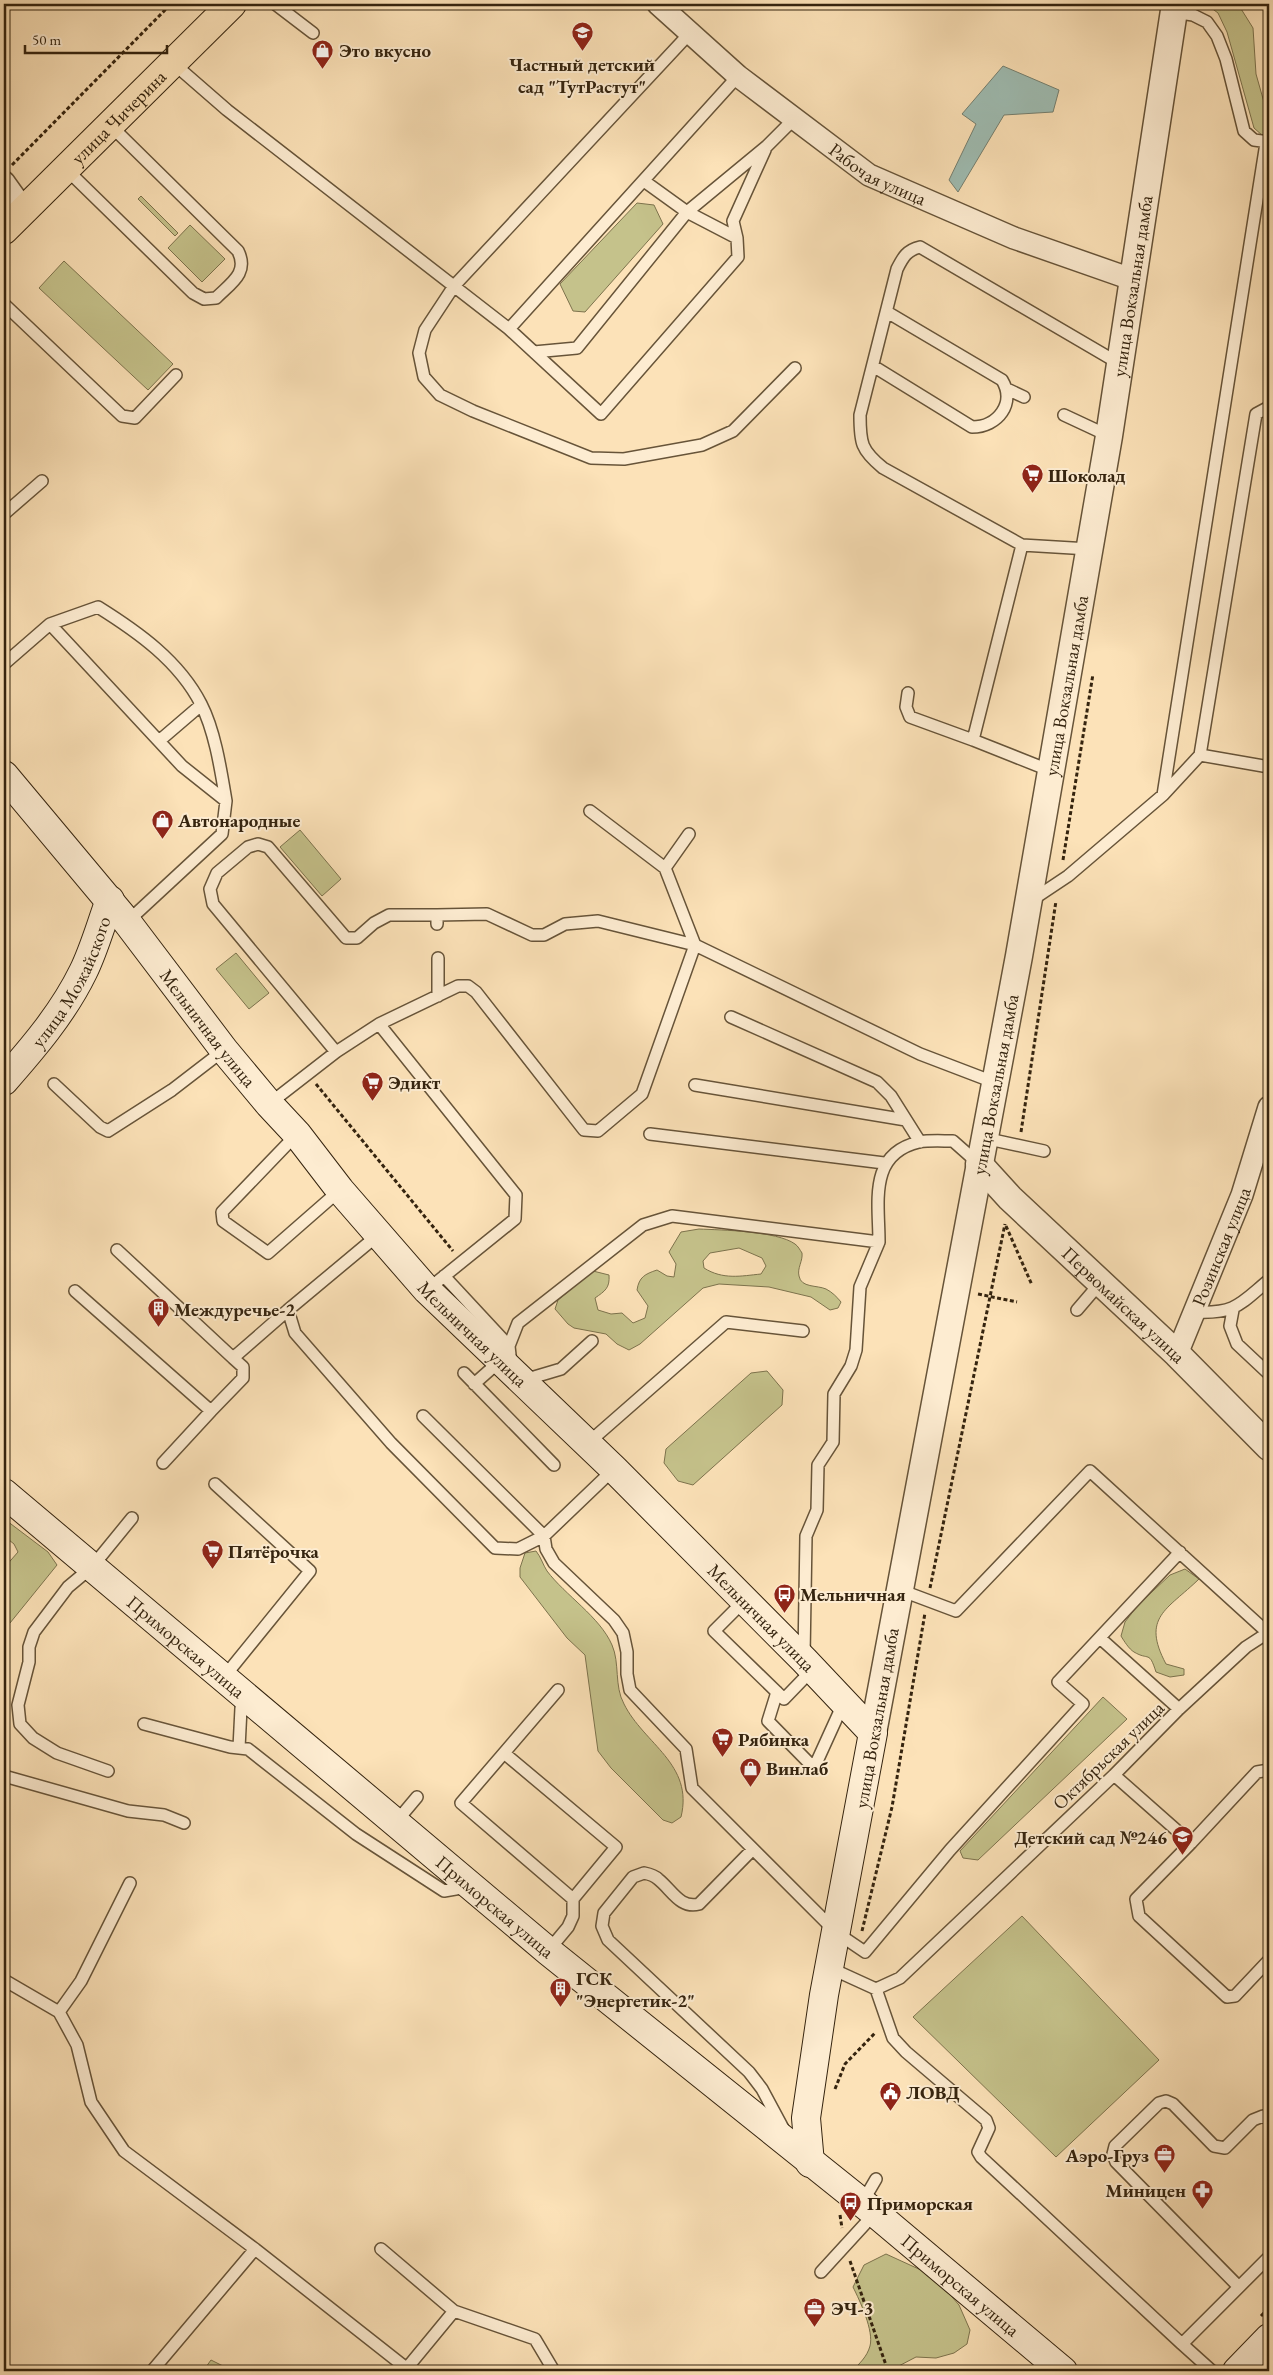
<svg xmlns="http://www.w3.org/2000/svg" width="1273" height="2375" font-family="'EB Garamond',serif">
<style>
.green{fill:#c5c28b;stroke:#7d734d;fill-rule:evenodd}
.water{fill:#9fbdb3;stroke:#758071}
.lines{fill:none;stroke-linecap:round;stroke-linejoin:round}
.service-casing{stroke:#675439;stroke-width:14}
.minor-casing{stroke:#675439;stroke-width:24}
.tertiary-casing{stroke:#675439;stroke-width:29}
.secondary-casing{stroke:#35240f;stroke-width:30}
.primary-casing{stroke:#35240f;stroke-width:30}
.path{stroke:#35240f;stroke-width:3;stroke-dasharray:4 2.5;stroke-linecap:butt}
.service{stroke:#fdecd1;stroke-width:11}
.minor{stroke:#fdecd1;stroke-width:21}
.tertiary{stroke:#fdecd1;stroke-width:26}
.secondary{stroke:#fdecd1;stroke-width:28}
.primary{stroke:#fce2b8;stroke-width:28}
.labels{text-anchor:middle;stroke-width:4;stroke-linejoin:round;paint-order:stroke}
.poi-label{font-size:19px;font-weight:bold;fill:#35240f;stroke:#fdecd1;text-anchor:start}
.street-label{font-size:19px;fill:#35240f;stroke:#fdecd1}
</style>
<rect width="100%" height="100%" fill="#fce2b8"/>
<filter id="stains"><feTurbulence type="fractalNoise" baseFrequency=".004" numOctaves="4"/><feColorMatrix values="0 0 0 0 .2 0 0 0 0 .09 0 0 0 0 .02 0 0 0 .5 -.17"/></filter>
<radialGradient id="worn" r=".72"><stop offset=".6" stop-color="#630" stop-opacity="0"/><stop offset="1" stop-color="#630" stop-opacity=".3"/></radialGradient>
<!-- green -->
<path class="green" d="M1206,4H1238L1253,28L1256,74L1269,120V134L1263,136L1254,128L1227,32L1218,13Z
M141,196L178,233L175,236L138,199Z
M637,203L654,205L663,224L585,312L573,311L560,284Z
M190,225L225,259L202,282L168,248Z
M64,261L173,364L148,390L39,288Z
M300,830L341,879L322,896L280,847Z
M236,953L269,993L249,1009L216,969Z
M699,1229C722,1230 777,1231 795,1244C798,1246 800,1250 802,1253C803,1261 797,1268 799,1276C801,1288 817,1285 826,1289C832,1292 837,1297 841,1302L838,1308L830,1310L811,1297L769,1287L719,1284L703,1288L640,1344L629,1350L617,1344L606,1334L574,1328L568,1324L555,1309L558,1300L593,1271L609,1275C610,1288 605,1291 595,1298L598,1310L611,1314L622,1313L633,1323L645,1318L648,1306L637,1290C639,1277 645,1274 657,1270L667,1276L674,1277L676,1264L669,1252L681,1232ZM739,1248L762,1258L766,1266L761,1274C741,1276 723,1280 704,1268L703,1261L710,1253Z
M767,1371L783,1390L782,1405L693,1485L678,1481L664,1463L666,1449L751,1373Z
M7,1521L48,1552L57,1565L10,1623L4,1617V1568L18,1552L14,1544L4,1536V1526Z
M536,1551C541,1557 543,1565 547,1571C565,1595 600,1617 612,1645C620,1663 614,1686 624,1704C644,1744 694,1764 681,1817L672,1823L663,1820L611,1768L598,1751L585,1655L567,1638L520,1577V1568L525,1553Z
M1185,1569L1199,1579C1167,1610 1141,1617 1166,1664L1184,1669V1675L1170,1677L1156,1672C1149,1650 1149,1661 1134,1652C1129,1649 1124,1641 1121,1636L1125,1622L1138,1605L1170,1575Z
M1103,1697L1127,1719L978,1860L963,1858L960,1851Z
M1022,1916L1159,2060L1056,2157L913,2017Z
M886,2254L934,2276L959,2305L970,2330L967,2344L954,2353L936,2358L916,2357L893,2369L852,2371C859,2364 867,2357 870,2346C874,2331 860,2301 853,2287L864,2265Z
M211,2360L233,2371H203Z"/>
<!-- water -->
<path class="water" d="M1003,66L1059,90L1053,112L1004,115L958,192L949,180L976,124L962,114Z"/>
<g class="lines">
<defs>
<path id="service" d="M275,4L313,33
M1174,12L1193,15L1207,22L1217,36L1226,59L1244,131L1254,140L1269,142
M690,33L454,286L425,330L419,353L424,377L440,395L473,411L591,458L624,459L702,445L733,431L795,368
M173,63L227,110L509,329L738,76
M66,169L193,293L204,299L216,298C231,283 249,273 238,251L110,125
M737,238L733,221L765,150
M4,304L122,416L135,418L176,375
M509,329L601,414L738,257L737,238L687,212L767,146L795,118
M534,352L577,348L687,212L644,181
M873,366L972,427C998,427 1016,403 1002,380L887,312
M1007,389L1024,397
M1064,415L1109,436
M4,514L42,481
M1022,545L973,740L1051,771
M1089,549L1022,545L883,468C861,450 860,443 860,415L897,269C903,257 907,250 920,247L1120,364
M50,624L98,607C138,632 179,661 201,704C215,731 221,771 226,801
M4,664L50,624L182,766L226,801L222,834L127,922
M908,693L906,707L910,717L973,740
M159,741L201,705
M1200,755L1269,767
M1163,795L1200,755L1256,414L1269,407
M590,811L665,868L695,945L920,1054L996,1083
M665,868L689,834
M1032,900L1068,876L1163,795L1266,143
M438,958V996
M731,1017L877,1082L891,1096L920,1142
M379,1024L458,986H468L476,992L584,1130L598,1131L642,1094L695,945L598,921L565,924L544,935H532L487,914L437,915V924
M336,1052L213,904L210,889L217,873L248,847L258,844L268,847L346,938H357L374,923L389,915H437
M54,1084L100,1127L108,1131L172,1090L224,1050
M695,1085L906,1120
M269,1104L336,1052L379,1024L516,1195L515,1219L427,1290
M297,1134L222,1212L223,1221L268,1253L340,1190
M650,1134L884,1163
M984,1138L1044,1151
M378,1235L288,1310L295,1333L391,1443L495,1548L518,1549L544,1536L423,1416
M879,1242C879,1202 868,1154 919,1142C929,1140 942,1141 953,1141L979,1164
M117,1250L233,1358L288,1310
M444,1276L509,1346
M75,1291L211,1411L243,1378V1367L233,1358
M1077,1310L1101,1282
M1233,1310L1230,1326L1237,1344L1269,1374
M1195,1312C1236,1314 1240,1304 1269,1280
M511,1364L509,1346L518,1323L643,1225L672,1216L879,1242L860,1287L856,1350L851,1366L834,1394L833,1442L818,1465L817,1510L806,1536L804,1656
M464,1373L554,1465
M524,1380L561,1369L592,1341
M474,1384L500,1361
M588,1443L726,1322L803,1331
M163,1463L211,1411
M614,1469L544,1536L546,1549L554,1563L614,1620L623,1633L627,1652V1674L630,1690L686,1749L692,1788L837,1933L865,1952L950,1850L1083,1704L1058,1682L1180,1552
M215,1484L310,1571L224,1677
M900,1590L956,1611L1090,1471L1268,1633
M745,1600L714,1631L784,1699L813,1669
M1100,1638L1179,1709
M558,1690L461,1803L573,1899
M777,1692L768,1721L814,1768L844,1702
M144,1724L230,1747L248,1749L356,1834L444,1891L467,1887
M239,1748L241,1708L249,1698
M504,1753L616,1847L573,1899V1916L568,1927L548,1951
M108,1771L57,1753L33,1738L20,1724L18,1705L29,1662V1647L34,1632L68,1587L92,1567L132,1518
M1114,1775L1191,1843L1136,1899L1139,1916L1227,1997L1235,1996L1269,1960
M4,1776L128,1811L164,1815L184,1823
M396,1822L417,1797
M1191,1843L1257,1772L1269,1770
M753,1849L699,1904C680,1909 672,1890 658,1879C655,1876 649,1874 644,1873L633,1877L604,1913L602,1926L608,1940L749,2072L762,2089L784,2130
M830,1968L876,1989L900,1978L1114,1775L1179,1709L1246,1647L1269,1632
M4,1980L59,2012L77,2045L91,2102L124,2151L255,2249L410,2371
M876,1989L893,2038L906,2052L986,2120L989,2128L978,2152L981,2157L1182,2344
M59,2012L81,1981L130,1883
M862,2203L876,2179
M381,2249L454,2311L535,2339L554,2371
M821,2272L875,2213
M1239,2287L1116,2162L1113,2154L1115,2146L1159,2103L1166,2101L1173,2104L1214,2146L1225,2148L1253,2120L1263,2116L1269,2120
M407,2368L454,2311
M152,2371L255,2249
M1212,2371L1182,2344L1269,2257"/>
<g id="minor">
<path id="s1" d="M658,4L738,76L869,175L1014,238L1134,280"/>
<path d="M4,182L24,210"/>
<path id="s2" d="M1177,1354L1242,1195L1269,1107"/>
</g>
<g id="tertiary">
<path id="s3" d="M979,1164L1010,1198L1177,1354L1269,1447"/>
<path id="s4" d="M873,1733L1019,956L1109,436L1175,4"/>
</g>
<g id="secondary">
<path id="s5" d="M4,775L127,922L224,1050L269,1104L297,1134L340,1190L427,1290L614,1469L804,1660L873,1733L824,1995L806,2118L810,2163"/>
<path id="s6" d="M4,1081C33,1048 63,1013 83,972C94,950 101,924 110,900"/>
<path id="s7" d="M4,1493L548,1951L875,2213L1063,2371"/>
<path d="M1237,2371L1269,2338"/>
</g>
<g id="primary">
<path id="s8" d="M4,230L232,4"/>
</g>
</defs>
<!-- service casing -->
<use href="#service" class="service-casing"/>
<!-- minor casing -->
<use href="#minor" class="minor-casing"/>
<!-- tertiary casing -->
<use href="#tertiary" class="tertiary-casing"/>
<!-- secondary casing -->
<use href="#secondary" class="secondary-casing"/>
<!-- primary casing -->
<use href="#primary" class="primary-casing"/>
<!-- path -->
<path class="path" d="M12,165L171,4
M1063,860L1093,674
M316,1084L453,1251
M1021,1132L1056,901
M1006,1226L1032,1285
M978,1294L1017,1302
M930,1588L1005,1224
M862,1931L892,1807L925,1613
M835,2089L845,2064L876,2032
M840,2215L842,2228
M850,2261L888,2371
M1261,2316L1269,2308"/>
<!-- service -->
<use href="#service" class="service"/>
<!-- minor -->
<use href="#minor" class="minor"/>
<!-- tertiary -->
<use href="#tertiary" class="tertiary"/>
<!-- secondary -->
<use href="#secondary" class="secondary"/>
<!-- primary -->
<use href="#primary" class="primary"/>
</g>
<!-- icons -->
<defs>
<symbol id="school-pin" viewBox="-11 -11 22 30"><path d="M0 17L-7.5 6A9.5 9.5 0 1 1 7.5 6Z" fill="#8f2418" stroke="#fdecd1"/><path d="M0-5L7-2L0 1L-7-2ZM-4 1L0 2.5L4 1V4Q0 6-4 4Z" fill="#fff"/></symbol>
<symbol id="shop-pin" viewBox="-11 -11 22 30"><path d="M0 17L-7.5 6A9.5 9.5 0 1 1 7.5 6Z" fill="#8f2418" stroke="#fdecd1"/><path d="M-5-2.5h2.3a2.7 3.5 0 0 1 5.4 0H5L5.5 6h-11ZM-1.5-2.5h3a1.5 2.3 0 0 0-3 0Z" fill="#fff"/></symbol>
<symbol id="supermarket-pin" viewBox="-11 -11 22 30"><path d="M0 17L-7.5 6A9.5 9.5 0 1 1 7.5 6Z" fill="#8f2418" stroke="#fdecd1"/><path d="M-6-5.5h2.5l.6 2H6L4.5 2H-2.5L-4.4-4H-6ZM-1.5 3.2a1.3 1.3 0 1 0 .1 0ZM3 3.2a1.3 1.3 0 1 0 .1 0Z" fill="#fff"/></symbol>
<symbol id="building-pin" viewBox="-11 -11 22 30"><path d="M0 17L-7.5 6A9.5 9.5 0 1 1 7.5 6Z" fill="#8f2418" stroke="#fdecd1"/><path d="M-4-6H4V6H1V3H-1V6H-4ZM-2.5-4.3h1.7v1.8h-1.7ZM.8-4.3h1.7v1.8H.8ZM-2.5-1h1.7V.8h-1.7ZM.8-1h1.7V.8H.8Z" fill="#fff"/></symbol>
<symbol id="bus-pin" viewBox="-11 -11 22 30"><path d="M0 17L-7.5 6A9.5 9.5 0 1 1 7.5 6Z" fill="#8f2418" stroke="#fdecd1"/><path d="M-5-6H5V4H4V6H2V4H-2V6H-4V4H-5ZM-3.5-4V0h7V-4ZM-3.5 1.2v1.5H-2V1.2ZM2 1.2v1.5H3.5V1.2Z" fill="#fff"/></symbol>
<symbol id="civic-pin" viewBox="-11 -11 22 30"><path d="M0 17L-7.5 6A9.5 9.5 0 1 1 7.5 6Z" fill="#8f2418" stroke="#fdecd1"/><path d="M-.6-6.5H3V-4.5H.6V-3L4-1V1h2V6H-6V1h2V-1L-.6-3ZM-1.2 2.5V6h2.4V2.5Z" fill="#fff"/></symbol>
<symbol id="office-pin" viewBox="-11 -11 22 30"><path d="M0 17L-7.5 6A9.5 9.5 0 1 1 7.5 6Z" fill="#8f2418" stroke="#fdecd1"/><path d="M-6-3h4V-5.5h4V-3h4V5H-6ZM-1-4.5V-3h2v-1.5ZM-6 0V1H6V0Z" fill="#fff"/></symbol>
<symbol id="pharmacy-pin" viewBox="-11 -11 22 30"><path d="M0 17L-7.5 6A9.5 9.5 0 1 1 7.5 6Z" fill="#8f2418" stroke="#fdecd1"/><path d="M-2-6h4v4h4v4h-4v4h-4v-4h-4v-4h4Z" fill="#fff"/></symbol>
</defs>
<g fill-rule="evenodd">
<use href="#school-pin" x="570" y="20" width="25" height="34"/>
<use href="#shop-pin" x="310" y="38" width="25" height="34"/>
<use href="#supermarket-pin" x="1020" y="462" width="25" height="34"/>
<use href="#shop-pin" x="150" y="808" width="25" height="34"/>
<use href="#supermarket-pin" x="360" y="1070" width="25" height="34"/>
<use href="#building-pin" x="146" y="1296" width="25" height="34"/>
<use href="#supermarket-pin" x="200" y="1538" width="25" height="34"/>
<use href="#bus-pin" x="772" y="1582" width="25" height="34"/>
<use href="#supermarket-pin" x="710" y="1726" width="25" height="34"/>
<use href="#shop-pin" x="738" y="1756" width="25" height="34"/>
<use href="#school-pin" x="1170" y="1824" width="25" height="34"/>
<use href="#building-pin" x="548" y="1976" width="25" height="34"/>
<use href="#civic-pin" x="878" y="2080" width="25" height="34"/>
<use href="#office-pin" x="1152" y="2142" width="25" height="34"/>
<use href="#pharmacy-pin" x="1190" y="2178" width="25" height="34"/>
<use href="#bus-pin" x="838" y="2190" width="25" height="34"/>
<use href="#office-pin" x="802" y="2296" width="25" height="34"/>
</g>
<g class="labels">
<!-- poi labels -->
<g class="poi-label">
<text x="339" y="57">Это вкусно</text>
<text x="582" y="71" text-anchor="middle">Частный детский<tspan x="582" dy="22">сад "ТутРастут"</tspan></text>
<text x="1048" y="482">Шоколад</text>
<text x="178" y="827">Автонародные</text>
<text x="388" y="1089">Эдикт</text>
<text x="174" y="1316">Междуречье-2</text>
<text x="228" y="1558">Пятёрочка</text>
<text x="800" y="1601">Мельничная</text>
<text x="738" y="1746">Рябинка</text>
<text x="766" y="1775">Винлаб</text>
<text x="1167" y="1844" text-anchor="end">Детский сад №246</text>
<text x="576" y="1985">ГСК<tspan x="576" dy="22">"Энергетик-2"</tspan></text>
<text x="906" y="2099">ЛОВД</text>
<text x="1149" y="2162" text-anchor="end">Аэро-Груз</text>
<text x="1186" y="2197" text-anchor="end">Миницен</text>
<text x="867" y="2210">Приморская</text>
<text x="831" y="2315">ЭЧ-3</text>
</g>
<!-- street labels -->
<g class="street-label">
<text dy="7" stroke="none"><textPath href="#s8" startOffset="161">улица Чичерина</textPath></text>
<text dy="7" stroke="none"><textPath href="#s1" startOffset="279">Рабочая улица</textPath></text>
<text dy="7" stroke="none"><textPath href="#s4" startOffset="1470">улица Вокзальная дамба</textPath></text>
<text dy="7" stroke="none"><textPath href="#s4" startOffset="1065">улица Вокзальная дамба</textPath></text>
<text dy="7" stroke="none"><textPath href="#s6" startOffset="121">улица Можайского</textPath></text>
<text dy="7" stroke="none"><textPath href="#s5" startOffset="325">Мельничная улица</textPath></text>
<text dy="7" stroke="none"><textPath href="#s4" startOffset="660">улица Вокзальная дамба</textPath></text>
<text dy="7" stroke="none"><textPath href="#s2" startOffset="116">Розинская улица</textPath></text>
<text dy="7" stroke="none"><textPath href="#s3" startOffset="202">Первомайская улица</textPath></text>
<text dy="7" stroke="none"><textPath href="#s5" startOffset="730">Мельничная улица</textPath></text>
<text dy="7" stroke="none"><textPath href="#s5" startOffset="1135">Мельничная улица</textPath></text>
<text dy="7" stroke="none"><textPath href="#s7" startOffset="238">Приморская улица</textPath></text>
<text transform="translate(876 1718) rotate(-80)" y="7">улица Вокзальная дамба</text>
<text transform="translate(1108 1755) rotate(-44)" y="7">Октябрьская улица</text>
<text dy="7" stroke="none"><textPath href="#s7" startOffset="642">Приморская улица</textPath></text>
<text dy="7" stroke="none"><textPath href="#s7" startOffset="1242">Приморская улица</textPath></text>
</g>
</g>
<!-- margin -->
<rect width="1273" height="2375" fill="none" stroke="#fce2b8" stroke-width="20"/>
<rect x="5" y="5" width="1263" height="2365" fill="none" stroke="#35240f" stroke-width="2.5"/>
<rect x="10" y="10" width="1253" height="2355" fill="none" stroke="#35240f"/>
<!-- scale -->
<path d="M25 45v8h142v-8" fill="none" stroke="#35240f" stroke-width="2.5"/>
<text x="32" y="45" font-size="15" fill="#35240f" stroke="#fdecd1" stroke-width="4" paint-order="stroke">50 m</text>
<rect width="100%" height="100%" filter="url(#stains)"/>
<rect width="100%" height="100%" fill="url(#worn)"/>
</svg>
